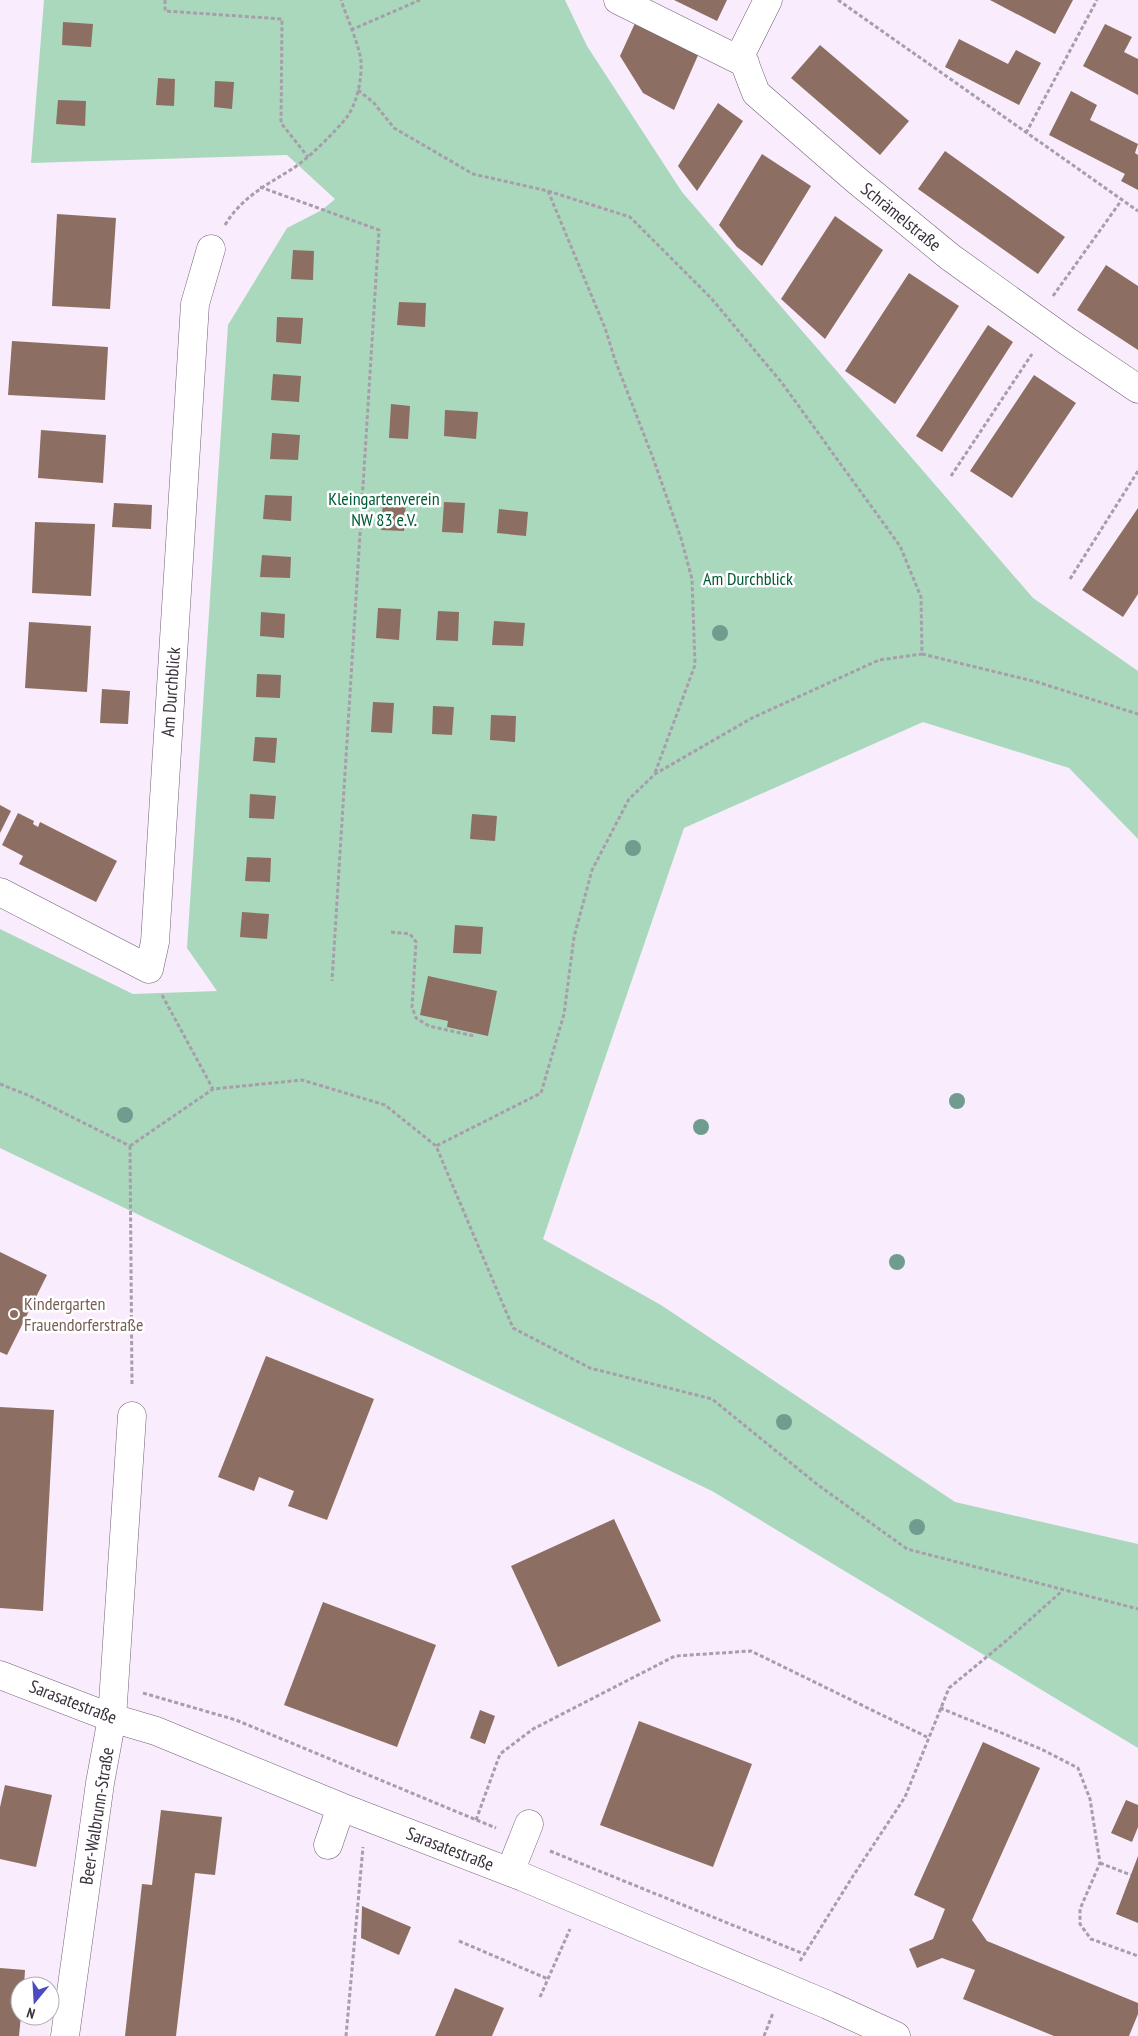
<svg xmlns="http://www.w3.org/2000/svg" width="1138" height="2036" font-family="'PT Sans Narrow',sans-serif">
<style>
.green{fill:#aad8bd}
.building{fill:#8d6e62}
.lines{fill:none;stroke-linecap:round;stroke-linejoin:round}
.minor-casing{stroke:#725f77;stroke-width:29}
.path{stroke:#a89daa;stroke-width:3;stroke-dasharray:4 2.5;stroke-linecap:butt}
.minor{stroke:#fff;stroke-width:28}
.tree{fill:#709b8f}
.education-dot{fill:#8d6e63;stroke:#fff;stroke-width:2}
.labels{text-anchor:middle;stroke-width:5;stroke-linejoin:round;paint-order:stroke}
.street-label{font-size:18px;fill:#39303b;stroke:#fff}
.park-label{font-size:18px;fill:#005936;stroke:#fff}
.education-label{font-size:18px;fill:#785e54;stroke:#fff;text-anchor:start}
</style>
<rect width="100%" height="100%" fill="#f9ecfc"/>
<!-- green -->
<path class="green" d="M44,0H565L587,46L682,192L1033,598L1138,671V839L1069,768L923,722L684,828L543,1239L661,1305L955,1502L1138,1544V1748L712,1491L0,1148V929L133,994L217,991L187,948L228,325L287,228L322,210L335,199L287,155L31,163Z"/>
<!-- building -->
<path class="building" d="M674,0H727L717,21Z
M990,0H1073L1055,34Z
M636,21L699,53L674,110L643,93L620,56Z
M63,22L93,24L91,47L62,45Z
M1105,24L1132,37L1124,52L1138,59V95L1083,66Z
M959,39L1008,64L1016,50L1041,63L1019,105L945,67Z
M820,45L909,121L880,155L791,78Z
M158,78L175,79L174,106L156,105Z
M215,81L234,82L232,109L214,107Z
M1071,91L1097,105L1090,120L1138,144L1135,153L1138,155V190L1121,181L1125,174L1049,135Z
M58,100L86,101L85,126L56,124Z
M718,103L743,121L697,191L678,166Z
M945,151L1065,237L1038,274L918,189Z
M762,154L811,186L762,266L737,247L719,225Z
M57,214L116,218L110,309L52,306Z
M835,216L883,250L825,339L781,299Z
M293,250L314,251L313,280L291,279Z
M1106,265L1138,286V350L1077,310Z
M909,273L959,306L895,404L845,371Z
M399,302L426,303L425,327L397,325Z
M277,317L303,318L301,344L276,342Z
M988,325L1013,342L942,452L916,436Z
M12,341L108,347L105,400L8,395Z
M273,374L301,376L299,402L271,400Z
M1034,375L1076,403L1012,498L970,471Z
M391,404L410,406L408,439L389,438Z
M445,410L478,412L476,439L444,436Z
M41,430L106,435L103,483L38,478Z
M272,433L300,435L298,460L270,459Z
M265,495L292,496L291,521L263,519Z
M383,500L406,501L404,531L381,530Z
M444,502L465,503L463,533L442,532Z
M114,503L152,505L151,529L112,527Z
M1138,508V594L1123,617L1082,590Z
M499,509L528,512L526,536L497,533Z
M35,522L95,524L91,596L32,593Z
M262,555L291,557L290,578L260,577Z
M378,608L401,609L399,640L376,638Z
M438,611L459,612L458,641L436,640Z
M261,612L285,614L284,638L260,636Z
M494,621L525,623L523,646L492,645Z
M29,622L91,626L87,692L25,688Z
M257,674L281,675L280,698L256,697Z
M102,689L130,691L128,724L100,723Z
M373,702L394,703L392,733L371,732Z
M433,706L454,707L452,735L432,734Z
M491,715L516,716L515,742L490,740Z
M255,737L277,738L275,763L253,761Z
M250,794L276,796L274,819L249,818Z
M0,805L11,811L0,833Z
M18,813L34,821L33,824L38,827L40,822L117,861L96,902L19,864L23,856L2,845Z
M472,814L497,816L495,841L470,839Z
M247,857L271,858L270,882L245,881Z
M242,912L269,914L267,939L240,937Z
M455,925L483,927L481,954L453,953Z
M428,976L497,991L488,1036L447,1027L448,1021L420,1015Z
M0,1252L47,1275L7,1355L0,1352Z
M266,1356L374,1399L327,1520L288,1506L294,1491L259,1477L254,1491L218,1477Z
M0,1407L54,1410L43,1611L0,1608Z
M614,1519L661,1621L558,1667L511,1566Z
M323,1602L436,1645L397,1747L284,1705Z
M480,1710L495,1716L485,1744L470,1738Z
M639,1721L752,1764L713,1867L600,1825Z
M983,1742L1040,1768L972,1920L987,1941L1138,2003V2014L1129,2036H1054L963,1999L975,1970L942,1958L917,1968L909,1949L933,1939L945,1909L914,1895Z
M5,1785L52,1795L36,1867L0,1859V1807Z
M1126,1800L1138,1805V1827L1132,1842L1111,1833Z
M161,1810L222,1817L215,1875L195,1873L176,2036H125L142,1884L152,1885Z
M1138,1856V1923L1116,1914Z
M362,1906L411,1927L399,1955L361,1938Z
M0,1968L25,1970L24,1986H20L21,2016L19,2036H0Z
M455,1988L504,2008L492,2036H435Z"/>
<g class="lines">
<defs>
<path id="minor" d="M618,0L745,63
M768,0L741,54L756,93L855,179L950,257L1067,341L1138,389
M0,892L149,969L155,942L195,304L211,249
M0,1675L112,1718L156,1731L341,1807L523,1877L828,2005L896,2036
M328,1845L341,1807
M510,1872L529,1824
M65,2036L100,1783L112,1718L132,1416"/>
</defs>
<!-- minor casing -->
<use href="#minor" class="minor-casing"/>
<!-- path -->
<path class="path" d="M165,0V11L282,19L281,123L308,157
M838,0L1138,211
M351,30L420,0
M358,90L374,103L394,128L473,174L548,191L630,217L711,298L782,383L900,546L921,597L922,654L879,660L752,718L655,774L629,799L592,870L574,937L564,1014L541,1093L436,1146
M1026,133L1097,0
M260,187L379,230L332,981
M548,191L605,328L615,360L653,458L681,538L692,579L695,665L655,773
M225,225C242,197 265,186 292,169C307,160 336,131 347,117C357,103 362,79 361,62C360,47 346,15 341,0
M1053,296L1121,201
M951,476L1032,354
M1070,579L1138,471
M922,654L1037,682L1138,714
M391,932L410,934L416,942L412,1007L416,1018L429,1026L474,1036
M162,995L213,1089
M0,1084L30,1096L130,1146
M130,1146L213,1089L302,1080L385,1105L436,1146L513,1328L590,1368L712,1399L818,1485L907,1549L1138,1609
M130,1146L132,1386
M143,1693L236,1720L496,1828
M940,1708L1041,1749L1078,1768L1090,1799L1100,1863L1080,1909V1924L1091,1939L1138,1956
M476,1820L500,1754L533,1729L675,1656L751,1651L927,1737
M550,1851L804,1954
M1100,1863L1131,1875
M459,1941L548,1979
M800,1961L853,1876L905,1797L949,1688L1006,1641L1062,1591
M540,1997L570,1929
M346,2036L363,1847
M764,2036L773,2013"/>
<!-- minor -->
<use href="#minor" class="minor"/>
</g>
<!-- trees -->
<g class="tree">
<circle cx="720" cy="633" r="8"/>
<circle cx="633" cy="848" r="8"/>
<circle cx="957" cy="1101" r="8"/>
<circle cx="125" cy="1115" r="8"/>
<circle cx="701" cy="1127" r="8"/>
<circle cx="897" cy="1262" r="8"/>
<circle cx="784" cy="1422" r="8"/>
<circle cx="917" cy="1527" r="8"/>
</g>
<!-- markers -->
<circle class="education-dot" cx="14" cy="1314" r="5"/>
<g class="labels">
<!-- street labels -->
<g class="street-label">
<text transform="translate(901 217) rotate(39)" y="6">Schrämelstraße</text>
<text transform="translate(171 692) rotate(-86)" y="6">Am Durchblick</text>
<text transform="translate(73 1702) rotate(21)" y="6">Sarasatestraße</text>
<text transform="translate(97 1816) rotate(-81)" y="6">Beer-Walbrunn-Straße</text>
<text transform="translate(450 1849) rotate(21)" y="6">Sarasatestraße</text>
</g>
<!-- park labels -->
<g class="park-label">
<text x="384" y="505">Kleingartenverein<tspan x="384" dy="21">NW 83 e.V.</tspan></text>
<text x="748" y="585">Am Durchblick</text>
</g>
<!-- education labels -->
<g class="education-label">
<text x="24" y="1310">Kindergarten<tspan x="24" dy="21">Frauendorferstraße</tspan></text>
</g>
</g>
<!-- north arrow -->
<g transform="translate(35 2001) rotate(198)"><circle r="24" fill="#ffffff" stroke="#b0acb1"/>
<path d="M0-4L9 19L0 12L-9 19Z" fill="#4c4cc2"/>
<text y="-8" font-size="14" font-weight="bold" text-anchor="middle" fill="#39303b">N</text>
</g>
</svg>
